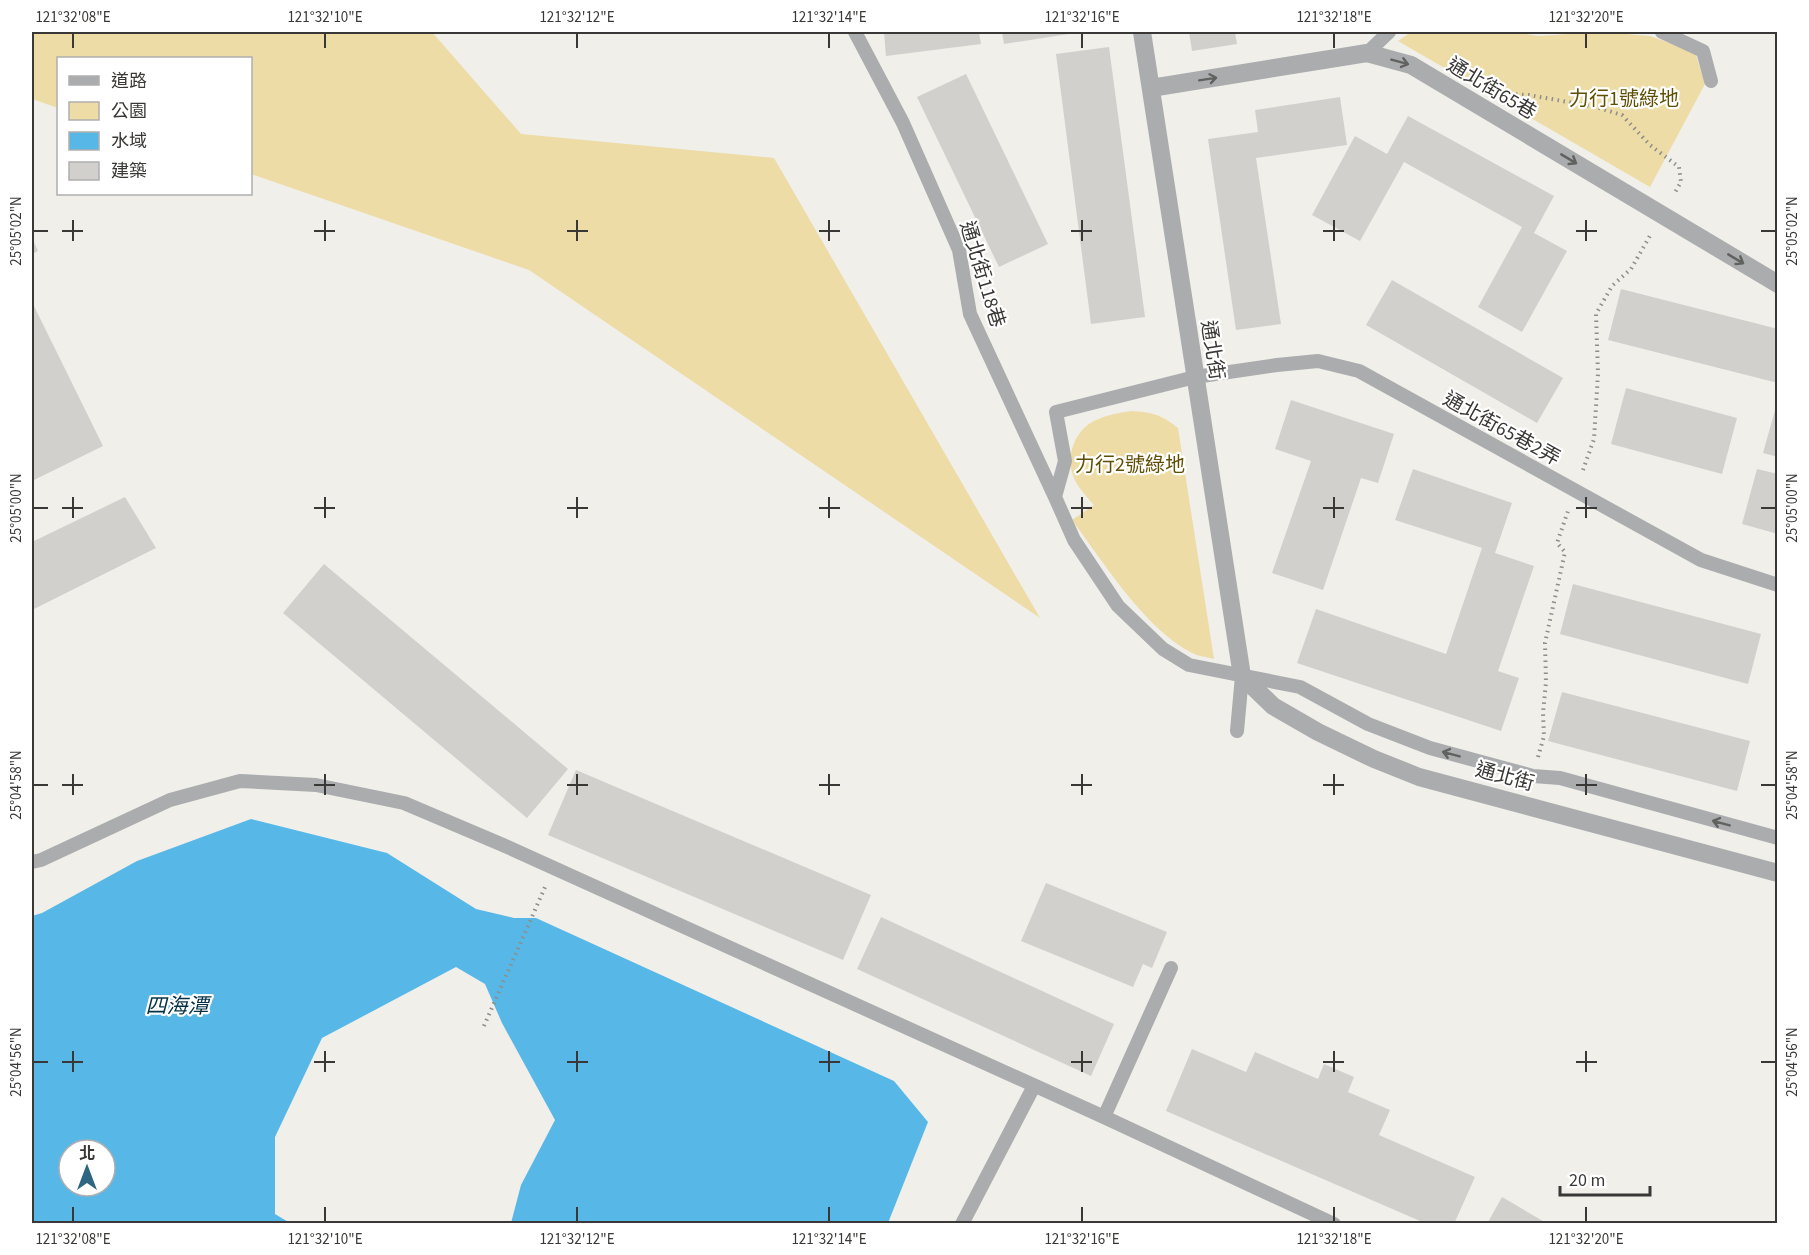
<svg xmlns="http://www.w3.org/2000/svg" width="1809" height="1255" font-family="'Source Sans 3','Noto Sans TC',sans-serif">
<style>
.green{fill:#eddca6}
.water{fill:#57b8e8;fill-rule:evenodd}
.building{fill:#d2d0cc}
.lines{fill:none;stroke-linecap:round;stroke-linejoin:round}
.path{stroke:#8e8d8a;stroke-width:4;stroke-dasharray:1.5 4.5;stroke-linecap:butt}
.lane{stroke:#aaacae;stroke-width:14}
.street{stroke:#aaacae;stroke-width:18}
.oneway{stroke:#616160}
.ticks{fill:none;stroke:#393836;stroke-width:2}
.labels{text-anchor:middle;stroke-width:4.5;stroke-linejoin:round;paint-order:stroke}
.street-label{font-size:20px;fill:#393836;stroke:#fff}
.park-label{font-size:20px;fill:#604e03;stroke:#fff}
.water-label{font-size:21px;font-style:italic;fill:#033043;stroke:#fff}
.neatline{fill:none;stroke:#393836;stroke-width:2}
.ticks-label{font-size:15px;text-anchor:middle;fill:#393836}
</style>
<rect width="100%" height="100%" fill="#f0efea"/>
<!-- green -->
<path class="green" d="M32,32H432L521,134L774,158L1040,618L529,270L251,174L250,58H58V108L32,99Z
M1411,32H1516L1538,36L1601,32L1650,36L1695,52L1705,84L1650,187L1398,41Z
M1131,411C1152,412 1162,415 1178,428L1214,659C1207,657 1198,656 1192,653C1143,627 1105,564 1072,520L1094,505C1087,497 1078,488 1074,478C1065,458 1074,431 1094,421C1106,415 1118,413 1131,411Z"/>
<!-- water -->
<path class="water" d="M251,819L387,853L476,909L514,918H536L894,1081L928,1122L888,1223H511L521,1185L555,1120L502,1023L485,984L456,967L322,1038L275,1137V1214L290,1223H32V916L42,913L137,861ZM69,1150H105V1186H69Z"/>
<!-- building -->
<path class="building" d="M884,32H979L981,44L886,56Z
M1002,32H1075V33L1004,44Z
M1189,32H1235L1237,44L1192,51Z
M1109,47L1145,317L1091,324L1056,54Z
M966,74L1048,244L999,267L917,97Z
M1340,97L1347,145L1256,158L1281,324L1236,330L1208,139L1258,132L1255,110Z
M1408,116L1554,196L1534,233L1567,251L1522,332L1478,307L1522,227L1404,162L1360,241L1312,215L1355,136L1387,154Z
M32,238L38,251L32,254Z
M1392,280L1563,378L1537,423L1366,325Z
M1621,289L1778,329V383L1608,340Z
M32,302L103,446L32,481Z
M1626,388L1737,418L1722,474L1611,444Z
M1291,400L1394,434L1378,483L1361,478L1323,590L1272,573L1311,461L1275,449Z
M1777,403H1778V457L1763,453Z
M1413,469L1512,503L1495,553L1534,566L1498,671L1519,678L1501,731L1297,663L1316,609L1446,654L1482,548L1395,520Z
M1757,469L1778,474V534L1742,524Z
M125,497L156,548L32,610V542Z
M324,564L568,769L527,818L283,613Z
M1573,584L1761,634L1748,684L1560,634Z
M1562,692L1750,741L1737,791L1548,741Z
M576,770L871,895L843,960L548,835Z
M1046,883L1167,932L1152,968L1143,964L1133,987L1021,941Z
M881,917L1114,1024L1091,1076L857,969Z
M1192,1049L1246,1072L1255,1052L1318,1079L1324,1064L1354,1077L1348,1092L1390,1110L1379,1135L1475,1177L1454,1224H1427L1166,1111Z
M1502,1197L1548,1224H1487Z"/>
<g class="lines">
<!-- path -->
<path class="path" d="M1510,94L1529,95L1596,107L1622,115L1650,145L1679,167L1681,182L1674,194
M1583,470L1594,439L1598,374L1596,314L1612,286L1631,269L1651,234
M1538,757L1544,736L1543,713L1546,682L1545,643L1565,552L1557,543L1568,511
M484,1026L545,887"/>
<!-- lane -->
<path class="lane" d="M855,32L903,123L959,250L970,314L1055,497L1074,540L1118,606L1163,649L1189,665L1300,687L1368,724L1430,748L1533,776L1560,778L1778,838
M1662,32L1703,51L1711,81
M1367,53L1389,32
M1055,497L1065,461L1056,412L1195,377L1277,365L1318,361L1359,371L1701,560L1778,585
M1237,731L1242,676
M32,862L41,860L170,800L240,781L316,785L404,803L503,845L1104,1117L1334,1224
M1104,1117L1171,968
M962,1224L1034,1086"/>
<!-- street -->
<path class="street" d="M1142,32L1242,676L1273,706L1318,732L1374,759L1419,777L1778,873
M1151,88L1367,53L1411,65L1778,284"/>
</g>
<!-- one-way arrows -->
<defs><path id="oneway-shaft" d="M-6 0H5M1.5-3L5.5 0L1.5 3" fill="none" stroke-width="1.6" stroke-linecap="round" stroke-linejoin="round" transform="scale(1.5)"/></defs>
<g class="oneway">
<use href="#oneway-shaft" transform="translate(1400 62) rotate(15)"/>
<use href="#oneway-shaft" transform="translate(1208 79) rotate(-9)"/>
<use href="#oneway-shaft" transform="translate(1569 159) rotate(31)"/>
<use href="#oneway-shaft" transform="translate(1736 259) rotate(31)"/>
<use href="#oneway-shaft" transform="translate(1451 754) rotate(-165)"/>
<use href="#oneway-shaft" transform="translate(1721 823) rotate(-165)"/>
</g>
<!-- ticks -->
<path class="ticks" d="M73,33V48M325,33V48M577,33V48M829,33V48M1082,33V48M1334,33V48M1586,33V48M73,220V241M325,220V241M577,220V241M829,220V241M1082,220V241M1334,220V241M1586,220V241M33,231H48M62,231H83M314,231H335M567,231H588M819,231H840M1071,231H1092M1323,231H1344M1576,231H1597M1761,231H1776M73,497V518M325,497V518M577,497V518M829,497V518M1082,497V518M1334,497V518M1586,497V518M33,508H48M62,508H83M314,508H335M567,508H588M819,508H840M1071,508H1092M1323,508H1344M1576,508H1597M1761,508H1776M73,774V795M325,774V795M577,774V795M829,774V795M1082,774V795M1334,774V795M1586,774V795M33,785H48M62,785H83M314,785H335M567,785H588M819,785H840M1071,785H1092M1323,785H1344M1576,785H1597M1761,785H1776M73,1051V1072M325,1051V1072M577,1051V1072M829,1051V1072M1082,1051V1072M1334,1051V1072M1586,1051V1072M33,1062H48M62,1062H83M314,1062H335M567,1062H588M819,1062H840M1071,1062H1092M1323,1062H1344M1576,1062H1597M1761,1062H1776M73,1207V1222M325,1207V1222M577,1207V1222M829,1207V1222M1082,1207V1222M1334,1207V1222M1586,1207V1222"/>
<g class="labels">
<!-- street labels -->
<g class="street-label">
<text transform="translate(1492 88) rotate(31)" y="7">通北街65巷</text>
<text transform="translate(983 274) rotate(73)" y="7">通北街118巷</text>
<text transform="translate(1213 350) rotate(81)" y="7">通北街</text>
<text transform="translate(1502 428) rotate(29)" y="7">通北街65巷2弄</text>
<text transform="translate(1505 776) rotate(15)" y="7">通北街</text>
</g>
<!-- park labels -->
<g class="park-label">
<text x="1624" y="105">力行1號綠地</text>
<text x="1130" y="471">力行2號綠地</text>
</g>
<!-- water labels -->
<g class="water-label">
<text x="177" y="1013">四海潭</text>
</g>
</g>
<!-- border -->
<rect width="1809" height="1255" fill="none" stroke="#ffffff" stroke-width="66"/>
<!-- legend -->
<rect x="57" y="57" width="195" height="138" fill="#ffffff" stroke="#b0afaf" stroke-width="1.5"/>
<rect x="69" y="76" width="30" height="9" fill="#aaacae" stroke="#b0afaf" stroke-width="1.5"/>
<text x="111" y="87" font-size="18" fill="#393836">道路</text>
<rect x="69" y="102" width="30" height="18" fill="#eddca6" stroke="#b0afaf" stroke-width="1.5"/>
<text x="111" y="117" font-size="18" fill="#393836">公園</text>
<rect x="69" y="132" width="30" height="18" fill="#57b8e8" stroke="#b0afaf" stroke-width="1.5"/>
<text x="111" y="147" font-size="18" fill="#393836">水域</text>
<rect x="69" y="162" width="30" height="18" fill="#d2d0cc" stroke="#b0afaf" stroke-width="1.5"/>
<text x="111" y="177" font-size="18" fill="#393836">建築</text>
<!-- north arrow -->
<g transform="translate(87 1168)"><circle r="28" fill="#ffffff" stroke="#b0afaf" stroke-width="1.5"/>
<path d="M0-4.5L10 22L0 15L-10 22Z" fill="#2e6580"/>
<text y="-9" font-size="16" font-weight="bold" text-anchor="middle" fill="#393836">北</text>
</g>
<!-- scale -->
<path d="M1560 1186v9h90v-9" fill="none" stroke="#393836" stroke-width="3"/>
<text x="1569" y="1186" font-size="18" fill="#393836" stroke="#ffffff" stroke-width="4.5" paint-order="stroke">20 m</text>
<rect x="33" y="33" width="1743" height="1189" class="neatline"/>
<g class="ticks-label">
<text x="73" y="22">121°32'08"E</text>
<text x="325" y="22">121°32'10"E</text>
<text x="577" y="22">121°32'12"E</text>
<text x="829" y="22">121°32'14"E</text>
<text x="1082" y="22">121°32'16"E</text>
<text x="1334" y="22">121°32'18"E</text>
<text x="1586" y="22">121°32'20"E</text>
<text transform="translate(16 231) rotate(-90)" y="5">25°05'02"N</text>
<text transform="translate(1792 231) rotate(-90)" y="5">25°05'02"N</text>
<text transform="translate(16 508) rotate(-90)" y="5">25°05'00"N</text>
<text transform="translate(1792 508) rotate(-90)" y="5">25°05'00"N</text>
<text transform="translate(16 785) rotate(-90)" y="5">25°04'58"N</text>
<text transform="translate(1792 785) rotate(-90)" y="5">25°04'58"N</text>
<text transform="translate(16 1062) rotate(-90)" y="5">25°04'56"N</text>
<text transform="translate(1792 1062) rotate(-90)" y="5">25°04'56"N</text>
<text x="73" y="1244">121°32'08"E</text>
<text x="325" y="1244">121°32'10"E</text>
<text x="577" y="1244">121°32'12"E</text>
<text x="829" y="1244">121°32'14"E</text>
<text x="1082" y="1244">121°32'16"E</text>
<text x="1334" y="1244">121°32'18"E</text>
<text x="1586" y="1244">121°32'20"E</text>
</g>
</svg>
